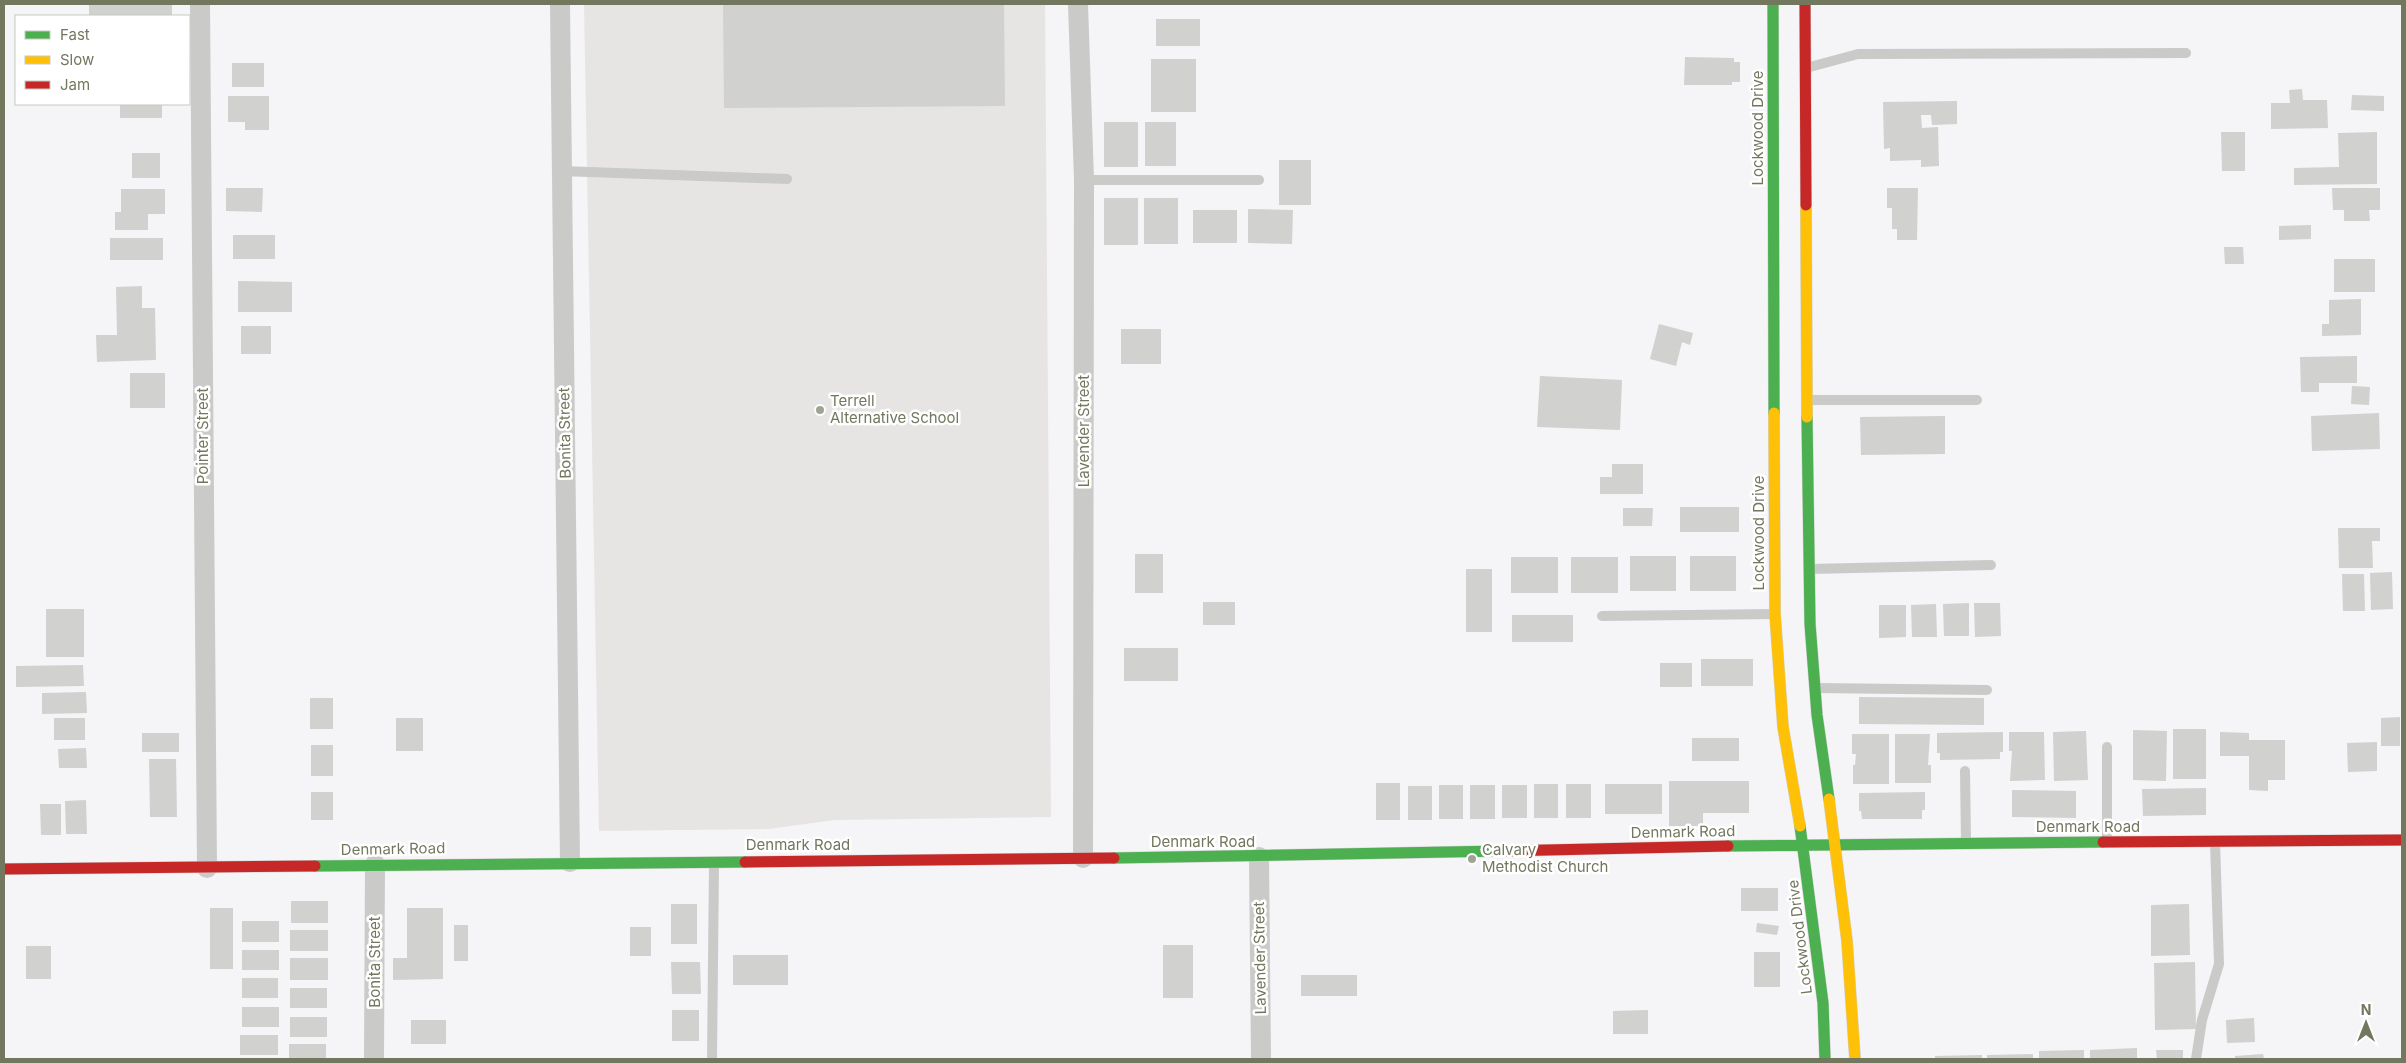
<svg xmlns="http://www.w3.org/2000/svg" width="2406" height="1063" font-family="Inter,sans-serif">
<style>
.built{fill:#e6e5e3}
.building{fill:#d1d1cf}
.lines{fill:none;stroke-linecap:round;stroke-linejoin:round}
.fast-casing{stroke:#d2d2d1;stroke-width:12}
.slow-casing{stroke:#d2d2d1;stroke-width:12}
.jam-casing{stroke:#d2d2d1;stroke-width:12}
.lane{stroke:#cacac8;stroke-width:10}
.street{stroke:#cacac8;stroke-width:20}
.fast{stroke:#4caf50;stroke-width:11}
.slow{stroke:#ffc107;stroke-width:11}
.jam{stroke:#c62828;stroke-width:11}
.poi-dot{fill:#9fa393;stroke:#fff;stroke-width:2}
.labels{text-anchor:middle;stroke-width:5;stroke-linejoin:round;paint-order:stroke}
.street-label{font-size:15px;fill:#71785e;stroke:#fff}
.poi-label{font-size:15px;fill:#71785e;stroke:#fff;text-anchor:start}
</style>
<rect width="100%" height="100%" fill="#f5f4f6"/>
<!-- built -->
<path class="built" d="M584,4H1045L1051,817L834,820L769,829L599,831Z"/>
<!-- building -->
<path class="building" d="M89,4L172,5V16H89Z
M723,4H1004L1005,106L724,108Z
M1156,19H1200V46H1156Z
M1685,57L1734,58V62H1740V82H1732V85H1684Z
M1151,59H1196V112H1151Z
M232,63H264V87H232Z
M2302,89L2303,100H2327L2328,128L2271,129V103H2290L2289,90Z
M2352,95L2384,96V111L2351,110Z
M228,96H269V130H245V122H228Z
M1957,101V124L1932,125L1931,115H1921L1922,128L1938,127L1939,166L1921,167V160L1890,161V148L1884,149L1883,102Z
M120,104H162V118H120Z
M1104,122H1138V167H1104Z
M1145,122H1176V166H1145Z
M2221,132H2245V171H2222Z
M2377,132V184L2294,185V168L2339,167L2338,133Z
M132,153H160V178H132Z
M1279,160H1311V205H1279Z
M226,188H263L262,212L226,211Z
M1887,188H1918L1917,240H1897V229H1892V208H1887Z
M2332,188H2380V210H2369L2370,221H2344V210H2333Z
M121,189H165V214H148V230H115V212H121Z
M1104,198H1138V245H1104Z
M1144,198H1178V244H1144Z
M1248,209L1293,210L1292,244L1248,243Z
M1193,210H1237V243H1193Z
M2311,225V239L2279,240V226Z
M233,235H275V259H233Z
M110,238H163V260H110Z
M2224,247H2243L2244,264H2225Z
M2334,259H2375V292H2334Z
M238,281L292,282V312H238Z
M142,286V308H155L156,360L97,362L96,335H117L116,287Z
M2361,299V335L2322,336V324H2329V300Z
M1659,324L1693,333L1690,345L1682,342L1676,366L1650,359Z
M241,326H271V354H241Z
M1121,329H1161V364H1121Z
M2357,356V383H2319V392H2301L2300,357Z
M130,373H165V408H130Z
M1540,376L1622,380L1620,430L1537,427Z
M2352,386L2370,387L2369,405L2351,404Z
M2379,413L2380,449L2312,451L2311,416Z
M1945,416V454L1861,455L1860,417Z
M1612,464H1643V494H1600V477H1612Z
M1680,507H1739V532H1680Z
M1623,508H1653L1652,526H1623Z
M2338,528H2380V541H2372L2373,568H2339Z
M1135,554H1163V593H1135Z
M1630,556H1676V591H1630Z
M1690,556H1736V591H1690Z
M1511,557H1558V593H1511Z
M1571,557H1618V593H1571Z
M1466,569H1492V632H1466Z
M2392,572L2393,609L2371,610L2370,573Z
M2342,574H2364L2365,611H2343Z
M1203,602H1235V625H1203Z
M1969,603V636H1944L1943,604Z
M1974,603H2000L2001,636L1975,637Z
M1936,604L1937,637H1912L1911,605Z
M1879,605H1906V637L1879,638Z
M46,609H84V657H46Z
M1512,615H1573V642H1512Z
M1124,648H1178V681H1124Z
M1701,659H1753V686H1701Z
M1660,663H1692V687H1660Z
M83,665L84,686L16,687V666Z
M86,692L87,713L42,714V693Z
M1859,697L1984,698V725L1859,724Z
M310,698H333V729H310Z
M2400,717V746H2381V718Z
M54,718H85V740H54Z
M396,718H423V751H396Z
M2173,729H2206V779H2173Z
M2133,730L2167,731L2166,781L2133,780Z
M2086,731L2088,780L2054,781L2053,732Z
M2003,732V752H2000V759L1940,760V753H1937V733Z
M2009,732H2044L2045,780L2010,781L2012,751H2009Z
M2220,732L2249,733V740H2285V780H2268V791L2249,790V756H2220Z
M142,733H179V752H142Z
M1852,734H1889V784H1853V765H1855L1856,754H1852Z
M1895,734H1930L1928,765H1931V783H1895Z
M1692,738H1739V761H1692Z
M2377,742V771L2348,772L2347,743Z
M311,745H333V776H311Z
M86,748L87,768H59L58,749Z
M149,759H176L177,817H150Z
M1669,781H1749V813H1703V826H1669Z
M1376,783H1400V820H1376Z
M1534,784H1558V818H1534Z
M1566,784H1591V818H1566Z
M1605,784H1662V814H1605Z
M1439,785H1463V819H1439Z
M1470,785H1495V819H1470Z
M1502,785H1527V818H1502Z
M1408,786H1432V820H1408Z
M2206,788V815L2143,816L2142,789Z
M2012,790L2076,791V818L2012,817Z
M311,792H333V820H311Z
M1925,792V810H1922V819H1862L1861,811H1859V793Z
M86,800L87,834H66L65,801Z
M40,804H61V835H41Z
M1741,888H1778V911H1741Z
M291,901H328V923H291Z
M671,904H697V944H671Z
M2189,904L2190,955L2151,956V905Z
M210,908H233V969H210Z
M407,908H443V979L393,980V958H407Z
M242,921H279V942H242Z
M1757,923L1779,926L1777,935L1756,932Z
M454,925H468V961H454Z
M630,927H651V956H630Z
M290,930H328V951H290Z
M1163,945H1193V998H1163Z
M26,946H51V979H26Z
M242,950H279V970H242Z
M1754,952H1780V987H1754Z
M733,955H788V985H733Z
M290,958H328V980H290Z
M671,962H700L701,994H672Z
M2195,962L2196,1029L2155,1030L2154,963Z
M1301,975H1357V996H1301Z
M242,978H278V998H242Z
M290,988H327V1008H290Z
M242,1007H279V1027H242Z
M672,1010H699V1041H672Z
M1648,1010V1034H1613V1011Z
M290,1017H327V1037H290Z
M2254,1018L2255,1042L2227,1043L2226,1020Z
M411,1020H446V1044H411Z
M240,1035H278V1055H240Z
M289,1044H326V1059H289Z
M2137,1048V1059H2090V1050Z
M2084,1050V1059H2039V1051Z
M2156,1050H2183V1059H2157Z
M2033,1054V1059H1987V1055Z
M2263,1054L2264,1059H2235V1056Z
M1982,1055V1059H1935V1056Z"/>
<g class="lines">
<defs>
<path id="fast" d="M1773,4L1774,413
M1807,417L1810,624L1817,715L1829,799
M1800,826L1823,1003L1825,1059
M1728,846L2103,842
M1114,858L1502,851
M315,866L745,862"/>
<path id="slow" d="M1806,205L1807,417
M1774,413L1775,614L1783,727L1800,826
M1829,799L1847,941L1855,1059"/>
<path id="jam" d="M1805,4L1806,205
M2103,842L2402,840
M1502,851L1728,846
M745,862L1114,858
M4,869L315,866"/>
</defs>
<!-- fast casing -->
<use href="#fast" class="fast-casing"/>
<!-- slow casing -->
<use href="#slow" class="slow-casing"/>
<!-- jam casing -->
<use href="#jam" class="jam-casing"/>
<!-- lane -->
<path class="lane" d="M1806,68L1858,54L2186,53
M561,171L787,179
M1084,180H1259
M1808,400H1977
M1809,569L1991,565
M1602,616L1774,614
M1816,688L1987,690
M2107,747V841
M1965,771L1966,842
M712,1059L714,864
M2196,1059L2202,1020L2219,964L2215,842"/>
<!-- street -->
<path class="street" d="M200,4L207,868
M560,4L570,862
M1078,4L1084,180L1083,858
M1259,857L1261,1059
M374,1059L375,864"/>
<!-- fast -->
<use href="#fast" class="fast"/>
<!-- slow -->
<use href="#slow" class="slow"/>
<!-- jam -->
<use href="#jam" class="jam"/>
</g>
<!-- markers -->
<g class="poi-dot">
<circle cx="820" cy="410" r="5"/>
<circle cx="1472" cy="859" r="5"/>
</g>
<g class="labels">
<!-- street labels -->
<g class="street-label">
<text transform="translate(1758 128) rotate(-90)" y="5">Lockwood Drive</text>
<text transform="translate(1084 431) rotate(-90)" y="5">Lavender Street</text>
<text transform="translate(565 433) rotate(-91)" y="5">Bonita Street</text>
<text transform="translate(203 436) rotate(-90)" y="5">Pointer Street</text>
<text transform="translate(1759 533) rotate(-90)" y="5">Lockwood Drive</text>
<text x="2088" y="832">Denmark Road</text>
<text transform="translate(1683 832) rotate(-1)" y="5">Denmark Road</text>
<text x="1203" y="847">Denmark Road</text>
<text x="798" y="850">Denmark Road</text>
<text transform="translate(393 849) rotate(-1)" y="5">Denmark Road</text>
<text transform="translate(1800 937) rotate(-97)" y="5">Lockwood Drive</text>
<text transform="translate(1260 958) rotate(-91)" y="5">Lavender Street</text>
<text transform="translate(375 962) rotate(-90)" y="5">Bonita Street</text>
</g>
<!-- poi labels -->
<g class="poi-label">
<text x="830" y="406">Terrell<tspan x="830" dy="17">Alternative School</tspan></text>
<text x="1482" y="855">Calvary<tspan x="1482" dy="17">Methodist Church</tspan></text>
</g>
</g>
<!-- border -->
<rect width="2406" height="1063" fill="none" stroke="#71785e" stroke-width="10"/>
<!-- legend -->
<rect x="15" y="15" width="175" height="90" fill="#ffffff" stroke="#c6c9bf"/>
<rect x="25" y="31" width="25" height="8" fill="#4caf50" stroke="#c6c9bf"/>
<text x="60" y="40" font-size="15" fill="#71785e">Fast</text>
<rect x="25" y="56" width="25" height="8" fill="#ffc107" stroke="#c6c9bf"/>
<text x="60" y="65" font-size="15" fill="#71785e">Slow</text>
<rect x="25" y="81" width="25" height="8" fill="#c62828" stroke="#c6c9bf"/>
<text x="60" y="90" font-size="15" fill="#71785e">Jam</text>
<!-- north arrow -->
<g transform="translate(2366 1023)" stroke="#ffffff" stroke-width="4" paint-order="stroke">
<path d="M0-4L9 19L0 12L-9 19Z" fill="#71785e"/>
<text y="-8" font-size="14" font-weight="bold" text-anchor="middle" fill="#71785e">N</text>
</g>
</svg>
